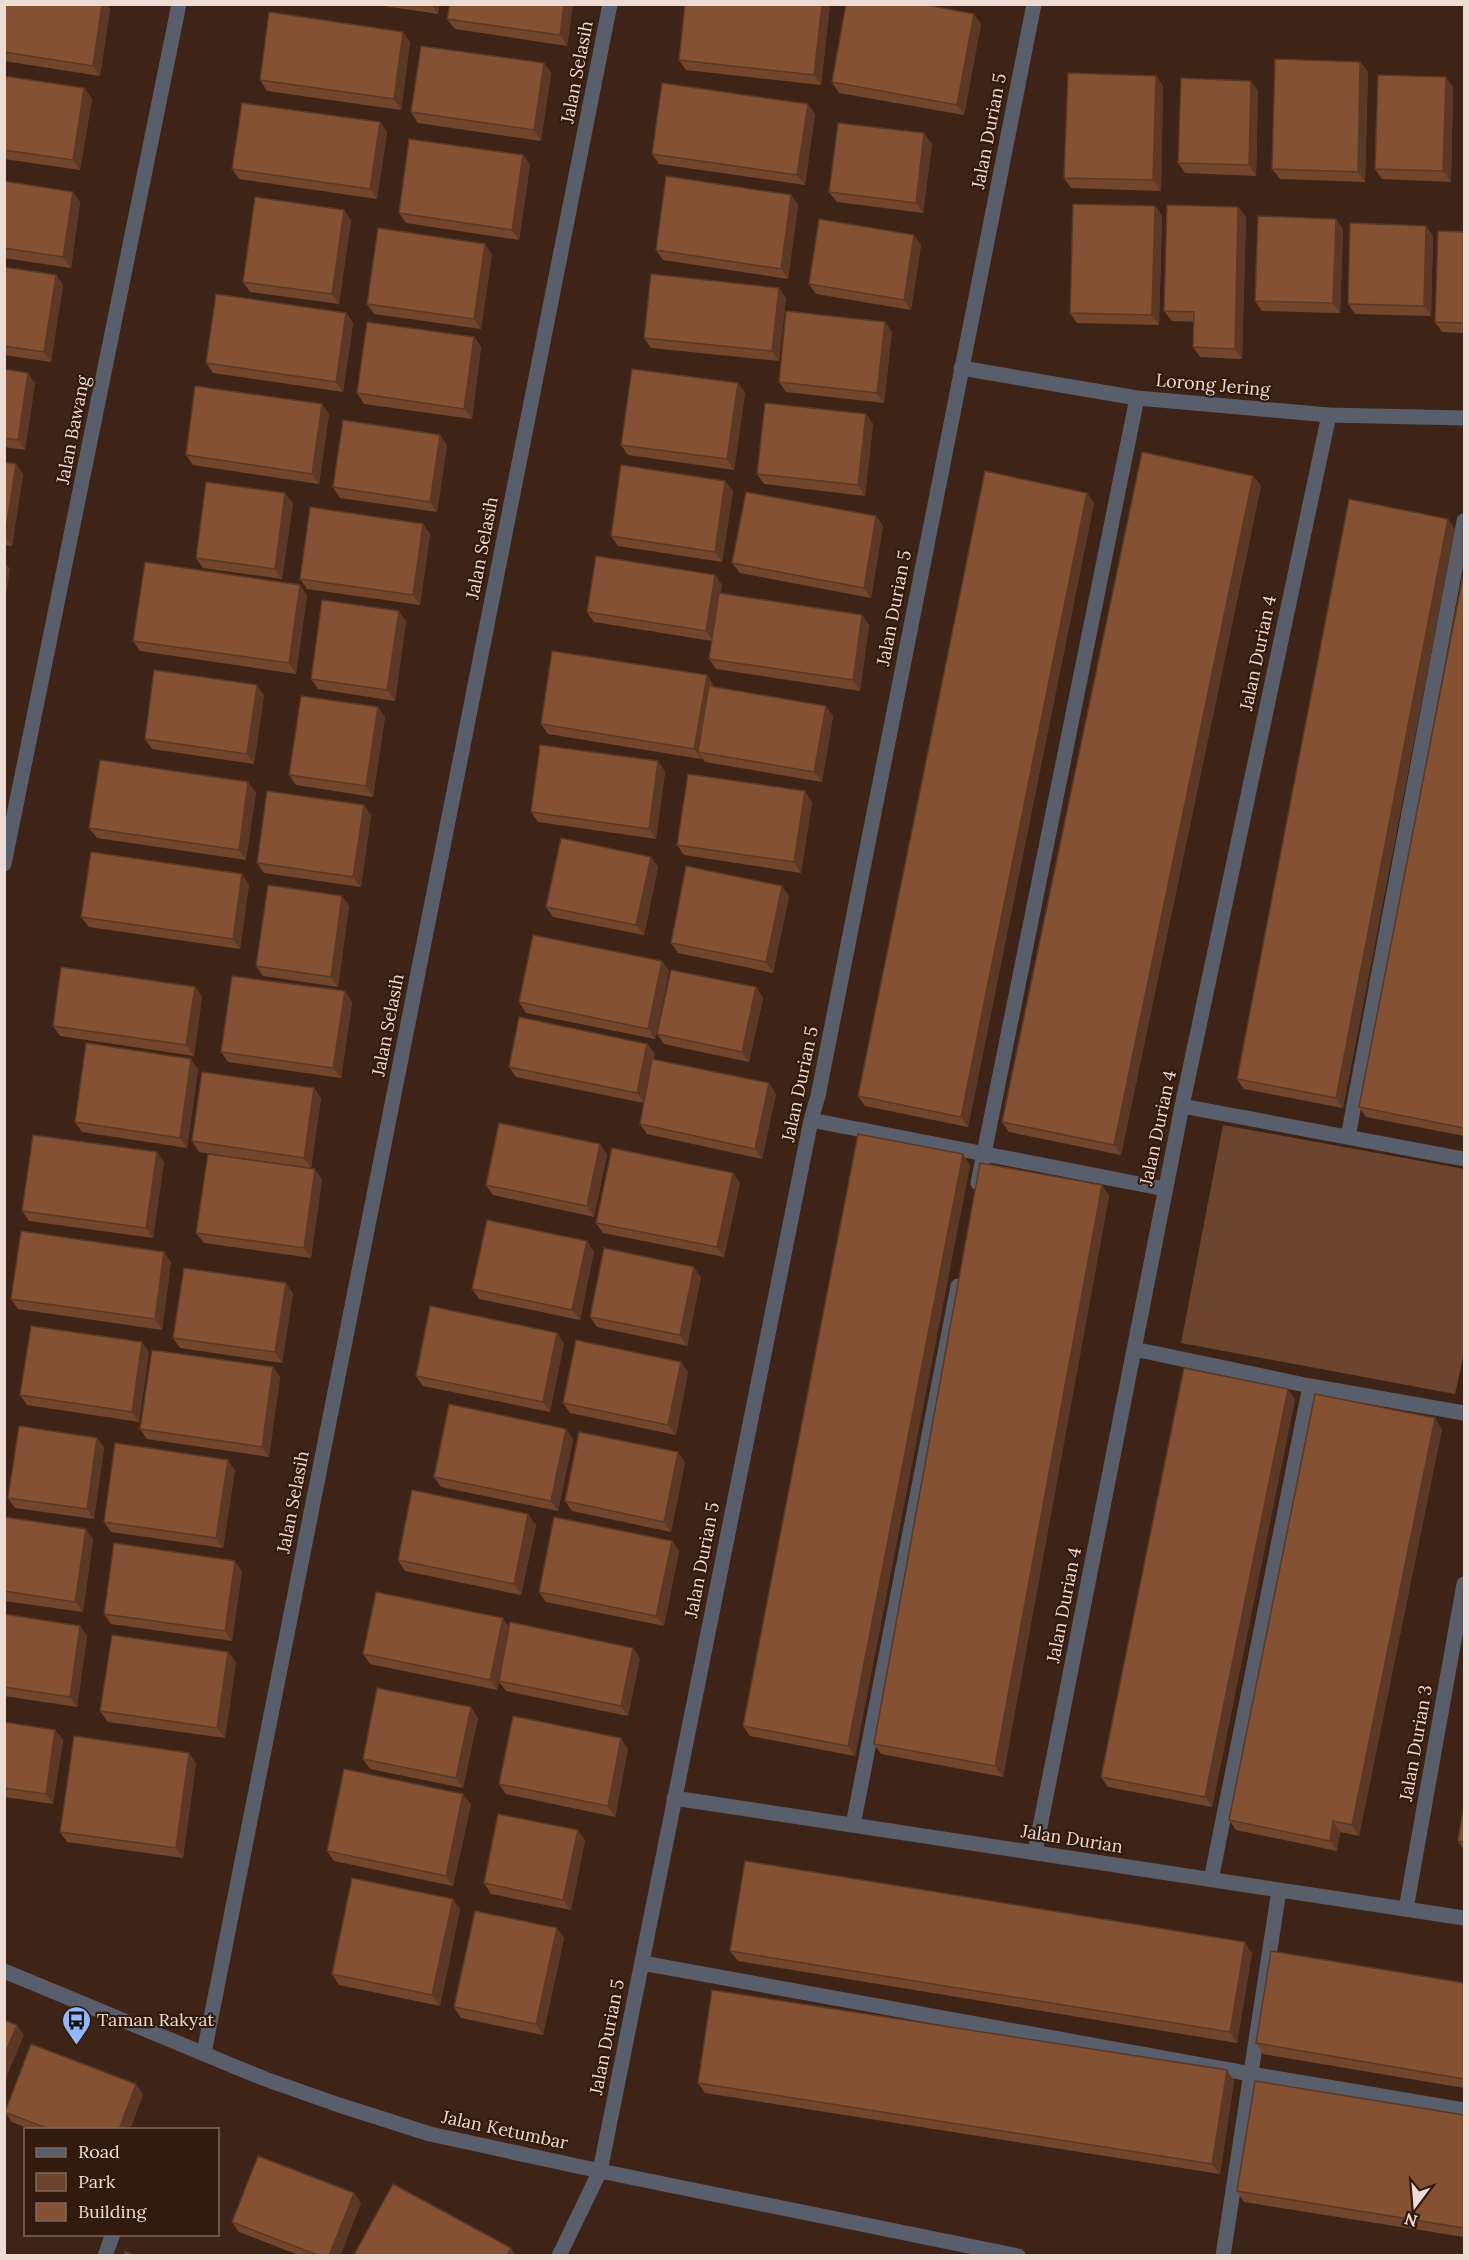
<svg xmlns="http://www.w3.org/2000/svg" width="1469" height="2260" font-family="Lora,serif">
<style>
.green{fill:#6b452e}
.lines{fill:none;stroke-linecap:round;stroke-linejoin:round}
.minor{stroke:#585f6a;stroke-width:15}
.wall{fill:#72462c}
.shaded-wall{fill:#5c3924}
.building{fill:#845133;stroke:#5c3924;stroke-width:1.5}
.labels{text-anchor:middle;stroke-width:4.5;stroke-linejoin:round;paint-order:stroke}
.street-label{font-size:18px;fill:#eddcd3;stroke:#321a0c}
.poi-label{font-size:18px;fill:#eddcd3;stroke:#321a0c;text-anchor:start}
</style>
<rect width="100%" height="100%" fill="#3d2416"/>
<!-- green -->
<path class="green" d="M1223,1125L1464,1169V1353L1455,1394L1181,1343Z"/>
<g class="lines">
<!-- minor -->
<path class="minor" d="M961,368L1137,398L1329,415L1464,418
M4,864L179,4
M1182,1106L1464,1159
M811,1120L1165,1189
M1348,1137L1464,521
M978,1183L1137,398
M1134,1349L1310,1386L1464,1413
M674,1798L1464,1918
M853,1825L958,1286
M1035,1852L1182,1106L1329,415
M1211,1880L1310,1386
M1406,1909L1464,1584
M642,1963L1251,2074L1464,2110
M4,1971L265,2079L339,2105L430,2134L600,2171L1018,2256
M204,2053L610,4
M105,2256L113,2234
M559,2256L600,2171L811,1120L818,1096L1034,4
M1223,2256L1279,1890"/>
</g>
<!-- wall -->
<path class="wall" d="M4,4L110,9L100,76L4,61Z
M371,4H439L438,14Z
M450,4H573L567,46L455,29L447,19Z
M830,4L821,85L686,70L679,60Z
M974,14L981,24L964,115L839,93L832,82Z
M410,42L401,110L267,91L260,80Z
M1360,62L1368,72L1365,182L1280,179L1272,169Z
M544,63L551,73L541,141L418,123L411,112Z
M4,76L84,88L92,99L80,170L4,159Z
M1156,76L1163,86L1161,191L1071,188L1064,178Z
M1251,81L1258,91L1256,176L1185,173L1178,163Z
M1453,87L1451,182L1382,179L1375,169Z
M815,114L805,185L659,164L652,154Z
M380,122L387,132L377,199L239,179L232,169Z
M932,144L923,213L837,202L829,192Z
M523,155L530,165L519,240L406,223L399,213Z
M4,181L73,192L80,202L71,268L4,258Z
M791,195L798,205L788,279L663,260L656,250Z
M1155,206L1162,216L1159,325L1077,323L1070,313Z
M1238,207L1246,217L1242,359L1200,357L1193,347L1194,322L1172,321L1164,311Z
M351,220L339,304L250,292L243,282Z
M1426,226L1433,236L1431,316L1355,314L1348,304Z
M1343,229L1340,313L1262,311L1255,301Z
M1464,232V333L1442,332L1435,322Z
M914,235L921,245L911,310L816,294L809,284Z
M492,254L481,329L374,314L367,304Z
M4,267L56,275L63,285L51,362L4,355Z
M786,298L779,361L651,348L644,338Z
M346,313L353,323L343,392L213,373L206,363Z
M885,322L892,332L884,403L786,392L779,382Z
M474,337L481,347L472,419L364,404L357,393Z
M4,369L35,383L25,450L4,447Z
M745,393L734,470L628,455L621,445Z
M329,414L319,484L193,465L186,455Z
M866,414L873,424L865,496L764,484L757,474Z
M447,445L437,512L340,498L333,487Z
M4,462L16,464L23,474L12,546L4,545Z
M1253,476L1261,486L1121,1155L1009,1132L1002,1122Z
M733,491L722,562L618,546L611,536Z
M1087,493L1094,503L968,1127L865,1106L858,1096Z
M293,503L282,579L203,568L196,558Z
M876,516L883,526L871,598L740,573L732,563Z
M423,524L430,534L420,605L307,589L300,579Z
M1455,529L1343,1108L1244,1089L1237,1079Z
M1464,571V1136L1366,1117L1359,1107Z
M715,575L722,585L720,593L862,615L869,625L860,691L716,669L709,659L712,641L594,622L587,612Z
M307,595L296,674L140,651L133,641Z
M406,621L395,701L318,689L311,679Z
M714,685V687L826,706L833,716L822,782L705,762L702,758L701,759L548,734L541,724Z
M264,695L254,764L152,749L145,739Z
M385,717L373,797L296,785L289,775Z
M658,761L665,772L656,839L538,822L531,812Z
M256,792L246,860L97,838L89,828Z
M812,802L801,873L684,855L677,845Z
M371,815L361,887L264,873L257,863Z
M651,857L658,867L644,935L553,917L546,907Z
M249,884L240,949L89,927L81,917Z
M782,886L789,896L773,973L678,953L671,943Z
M342,896L349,906L338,987L263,976L256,966Z
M662,961L669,971L655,1039L526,1013L519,1002Z
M195,987L202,997L194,1056L60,1036L53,1026Z
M756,987L763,998L749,1062L664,1044L657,1034Z
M345,991L352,1002L341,1078L228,1062L221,1052Z
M647,1044L655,1054L653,1060L776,1094L762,1159L647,1134L640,1124L644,1103L516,1077L509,1067Z
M198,1069L187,1148L82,1132L75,1122Z
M314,1088L321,1098L311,1168L199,1152L192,1141Z
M157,1152L164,1162L153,1238L29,1221L22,1211Z
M607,1154L594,1217L493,1195L486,1185Z
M970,1165L855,1756L750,1736L743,1726Z
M733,1173L740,1183L724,1257L603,1233L596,1223Z
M322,1179L311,1258L204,1243L196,1233Z
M1102,1185L1109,1196L1003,1777L881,1754L874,1744Z
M594,1251L580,1320L479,1299L472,1289Z
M171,1262L162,1330L18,1309L11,1299Z
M701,1277L687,1346L597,1327L590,1317Z
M293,1293L282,1363L180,1348L173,1338Z
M142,1342L149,1352L139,1422L27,1405L20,1395Z
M564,1343L550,1412L423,1386L416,1376Z
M681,1362L688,1372L676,1435L570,1413L563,1403Z
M273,1367L280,1377L269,1457L147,1439L140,1429Z
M1295,1399L1212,1807L1108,1787L1101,1777Z
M1442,1429L1359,1836L1340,1832L1337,1851L1236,1830L1229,1820Z
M97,1438L104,1448L94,1519L15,1508L8,1498Z
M573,1439L558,1511L441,1487L434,1477Z
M685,1462L671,1532L572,1511L565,1501Z
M235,1470L223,1548L111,1532L104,1522Z
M4,1517L93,1539L83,1612L4,1601Z
M536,1525L521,1595L405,1571L398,1560Z
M672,1541L679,1551L664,1626L546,1602L539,1592Z
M242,1571L232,1641L111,1624L104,1614Z
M4,1614L80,1626L87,1636L77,1707L4,1696Z
M509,1627L640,1658L628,1716L506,1691L499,1682L497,1690L370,1664L363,1654Z
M228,1652L236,1662L225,1738L108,1722L100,1711Z
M478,1718L463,1788L370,1769L363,1759Z
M4,1722L55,1730L63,1740L53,1804L4,1797Z
M628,1749L615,1817L506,1794L499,1784Z
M196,1763L183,1858L67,1842L60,1832Z
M471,1804L453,1886L334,1861L327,1851Z
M1464,1804V1850L1458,1841Z
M585,1840L571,1910L491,1894L484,1883Z
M453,1899L460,1909L440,2006L339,1985L332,1974Z
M557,1928L564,1938L543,2035L461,2018L454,2007Z
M730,1951L1252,1953L1237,2043L738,1961Z
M1464,1983V2088L1263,2054L1256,2043Z
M1227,2070L1234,2081L1220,2174L705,2093L698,2083Z
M143,2094L130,2130H32L12,2122L5,2112Z
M1464,2115V2237L1244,2202L1237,2191Z
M354,2193L361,2203L340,2256H301L239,2232L232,2222Z"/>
<!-- shaded-wall -->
<path class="shaded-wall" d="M102,4H107L110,9L100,76L93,66Z
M431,4H439L438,14Z
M564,4H573L567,46L560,35Z
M822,4H830L821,85L814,75Z
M974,14L981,24L964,115L957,105Z
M403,32L410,42L401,110L394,99Z
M1360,62L1368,72L1365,182L1358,172Z
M544,63L551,73L541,141L534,130Z
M1156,76L1163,86L1161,191L1153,180Z
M1446,77L1453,87L1451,182L1443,171Z
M1251,81L1258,91L1256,176L1249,165Z
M84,88L92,99L80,170L73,160Z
M808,104L815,114L805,185L797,175Z
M380,122L387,132L377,199L370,189Z
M924,133L932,144L923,213L916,203Z
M523,155L530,165L519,240L512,230Z
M73,192L80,202L71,268L63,257Z
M791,195L798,205L788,279L781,269Z
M1155,206L1162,216L1159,325L1152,315Z
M1238,207L1246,217L1242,359L1235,349Z
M344,210L351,220L339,304L332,294Z
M1336,219L1343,229L1340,313L1333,303Z
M1426,226L1433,236L1431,316L1424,306Z
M914,235L921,245L911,310L904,300Z
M485,244L492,254L481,329L474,319Z
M56,275L63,285L51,362L44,352Z
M779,288L786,298L779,361L772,351Z
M346,313L353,323L343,392L336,382Z
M885,322L892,332L884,403L877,393Z
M474,337L481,347L472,419L464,409Z
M28,373L35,383L25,450L18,440Z
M738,383L745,393L734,470L727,459Z
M322,404L329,414L319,484L312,474Z
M866,414L873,424L865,496L858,485Z
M440,435L447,445L437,512L430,502Z
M16,464L23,474L12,546L5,536Z
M1253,476L1261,486L1121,1155L1114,1145Z
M725,481L733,491L722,562L715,552Z
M285,493L293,503L282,579L275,569Z
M1087,493L1094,503L968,1127L961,1117Z
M876,516L883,526L871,598L864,588Z
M1448,519L1455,529L1343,1108L1336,1098Z
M423,524L430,534L420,605L413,595Z
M4,561L10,569L4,606Z
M715,575L722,585L713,641L706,631Z
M300,585L307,595L296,674L289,663Z
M399,611L406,621L395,701L387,690Z
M862,615L869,625L860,691L853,680Z
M707,675L714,685L703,753L698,752L702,758L701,759L694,749Z
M257,685L264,695L254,764L247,754Z
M826,706L833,716L822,782L814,772Z
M378,707L385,717L373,797L366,786Z
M658,761L665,772L656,839L649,829Z
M248,782L256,792L246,860L239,850Z
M805,791L812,802L801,873L794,862Z
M364,805L371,815L361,887L353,877Z
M651,857L658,867L644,935L636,925Z
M242,874L249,884L240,949L233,939Z
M782,886L789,896L773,973L766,962Z
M342,896L349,906L338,987L331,977Z
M662,961L669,971L655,1039L648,1029Z
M195,987L202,997L194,1056L186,1045Z
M756,987L763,998L749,1062L742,1052Z
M345,991L352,1002L341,1078L333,1068Z
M647,1044L655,1054L644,1103L637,1093Z
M191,1059L198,1069L187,1148L180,1138Z
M769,1083L776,1094L762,1159L755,1149Z
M314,1088L321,1098L311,1168L304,1158Z
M600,1144L607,1154L594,1217L587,1206Z
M157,1152L164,1162L153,1238L146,1228Z
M963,1154L970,1165L855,1756L848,1746Z
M315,1169L322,1179L311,1258L304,1248Z
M733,1173L740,1183L724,1257L717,1247Z
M1102,1185L1109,1196L1003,1777L995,1766Z
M587,1241L594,1251L580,1320L572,1310Z
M164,1252L171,1262L162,1330L155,1319Z
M694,1267L701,1277L687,1346L680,1335Z
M286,1283L293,1293L282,1363L275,1352Z
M557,1333L564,1343L550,1412L543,1402Z
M142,1342L149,1352L139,1422L132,1412Z
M681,1362L688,1372L676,1435L668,1425Z
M273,1367L280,1377L269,1457L262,1447Z
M1288,1389L1295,1399L1212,1807L1205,1797Z
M1435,1418L1442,1429L1359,1836L1352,1825Z
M566,1429L573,1439L558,1511L551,1501Z
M97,1438L104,1448L94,1519L87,1509Z
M678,1452L685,1462L671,1532L664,1522Z
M228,1460L235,1470L223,1548L216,1538Z
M528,1514L536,1525L521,1595L514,1584Z
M86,1529L93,1539L83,1612L75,1602Z
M672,1541L679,1551L664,1626L656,1616Z
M235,1561L242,1571L232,1641L225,1631Z
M503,1618L510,1628L497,1690L490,1680Z
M80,1626L87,1636L77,1707L70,1697Z
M633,1648L640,1658L628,1716L621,1706Z
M228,1652L236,1662L225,1738L217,1728Z
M471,1707L478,1718L463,1788L456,1778Z
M55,1730L63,1740L53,1804L46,1794Z
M621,1738L628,1749L615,1817L608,1806Z
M189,1753L196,1763L183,1858L176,1848Z
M463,1794L471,1804L453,1886L446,1876Z
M1333,1821L1340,1832L1337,1851L1330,1841Z
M578,1830L585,1840L571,1910L563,1900Z
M453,1899L460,1909L440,2006L432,1995Z
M557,1928L564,1938L543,2035L536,2024Z
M1245,1942L1252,1953L1237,2043L1230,2032Z
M17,2025L24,2035L4,2083V2056Z
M1227,2070L1234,2081L1220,2174L1212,2164Z
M136,2084L143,2094L130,2130H119Z
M354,2193L361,2203L340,2256H329Z
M511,2248L516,2256H507Z"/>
<!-- building -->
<path class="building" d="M4,4H102L93,66L4,52Z
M450,4H564L560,35L447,19Z
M685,4H822L814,75L679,60Z
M846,4H922L974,14L957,105L832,82Z
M269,12L403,32L394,99L260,80Z
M421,46L544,63L534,130L411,112Z
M1275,59L1360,62L1358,172L1272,169Z
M1068,73L1156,76L1153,180L1064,178Z
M1378,75L1446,77L1443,171L1375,169Z
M4,76L84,88L73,160L4,150Z
M1181,78L1251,81L1249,165L1178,163Z
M662,83L808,104L797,175L652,154Z
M242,103L380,122L370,189L232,169Z
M838,123L924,133L916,203L829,192Z
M409,139L523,155L512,230L399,213Z
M666,176L791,195L781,269L656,250Z
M4,181L73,192L63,257L4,248Z
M255,197L344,210L332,294L243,282Z
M1073,204L1155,206L1152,315L1070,313Z
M1167,205L1238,207L1235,349L1193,347L1194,312L1164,311Z
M1258,216L1336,219L1333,303L1255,301Z
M819,219L914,235L904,300L809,284Z
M1350,223L1426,226L1424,306L1348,304Z
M378,228L485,244L474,319L367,304Z
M1438,231L1464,232V323L1435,322Z
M4,267L56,275L44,352L4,346Z
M651,274L779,288L772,351L644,338Z
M216,294L346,313L336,382L206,363Z
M786,311L885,322L877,393L779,382Z
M367,322L474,337L464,409L357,393Z
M4,369L28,373L18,440L4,438Z
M632,369L738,383L727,459L621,445Z
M195,386L322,404L312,474L186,455Z
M765,403L866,414L858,485L757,474Z
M343,420L440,435L430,502L333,487Z
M1142,452L1253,476L1114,1145L1002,1122Z
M4,462L16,464L5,536H4Z
M621,465L725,481L715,552L611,536Z
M985,471L1087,493L961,1117L858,1096Z
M206,482L285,493L275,569L196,558Z
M746,492L876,516L864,588L732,563Z
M1349,499L1448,519L1336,1098L1237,1079Z
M310,507L423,524L413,595L300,579Z
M596,556L715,575L706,631L587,612Z
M145,562L300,585L289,663L133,641Z
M1464,571V1128L1359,1107Z
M719,593L862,615L853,680L709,659Z
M322,600L399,611L387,690L311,679Z
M552,651L707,675L694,749L541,724Z
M154,670L257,685L247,754L145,739Z
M709,686L826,706L814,772L698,752Z
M301,696L378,707L366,786L289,775Z
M540,745L658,761L649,829L531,812Z
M100,760L248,782L239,850L89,828Z
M688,774L805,791L794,862L677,845Z
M267,791L364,805L353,877L257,863Z
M561,838L651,857L636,925L546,907Z
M91,852L242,874L233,939L81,917Z
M686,866L782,886L766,962L671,943Z
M268,885L342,896L331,977L256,966Z
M533,935L662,961L648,1029L519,1002Z
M61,967L195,987L186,1045L53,1026Z
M671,970L756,987L742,1052L657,1034Z
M232,976L345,991L333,1068L221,1052Z
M519,1017L647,1044L637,1093L509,1067Z
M86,1043L191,1059L180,1138L75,1122Z
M652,1059L769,1083L755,1149L640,1124Z
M202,1072L314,1088L304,1158L192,1141Z
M499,1123L600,1144L587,1206L486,1185Z
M858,1134L963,1154L848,1746L743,1726Z
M33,1135L157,1152L146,1228L22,1211Z
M612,1148L733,1173L717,1247L596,1223Z
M208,1154L315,1169L304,1248L196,1233Z
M980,1163L1102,1185L995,1766L874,1744Z
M487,1220L587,1241L572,1310L472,1289Z
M21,1231L164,1252L155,1319L11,1299Z
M604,1248L694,1267L680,1335L590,1317Z
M184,1268L286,1283L275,1352L173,1338Z
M430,1306L557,1333L543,1402L416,1376Z
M31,1326L142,1342L132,1412L20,1395Z
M576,1340L681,1362L668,1425L563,1403Z
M152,1350L273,1367L262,1447L140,1429Z
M1184,1368L1288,1389L1205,1797L1101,1777Z
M1315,1394L1435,1418L1352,1825L1333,1821L1330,1841L1229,1820Z
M449,1404L566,1429L551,1501L434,1477Z
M19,1426L97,1438L87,1509L8,1498Z
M579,1432L678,1452L664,1522L565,1501Z
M115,1443L228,1460L216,1538L104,1522Z
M412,1490L528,1514L514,1584L398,1560Z
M4,1517L86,1529L75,1602L4,1591Z
M554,1517L672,1541L656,1616L539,1592Z
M114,1543L235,1561L225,1631L104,1614Z
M376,1592L503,1618L490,1680L363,1654Z
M4,1614L80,1626L70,1697L4,1687Z
M510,1622L633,1648L621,1706L499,1681Z
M112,1635L228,1652L217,1728L100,1711Z
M377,1688L471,1707L456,1778L363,1759Z
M513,1716L621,1738L608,1806L499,1784Z
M4,1722L55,1730L46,1794L4,1788Z
M74,1736L189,1753L176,1848L60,1832Z
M344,1769L463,1794L446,1876L327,1851Z
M1464,1804V1842L1458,1841Z
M498,1814L578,1830L563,1900L484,1883Z
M745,1861L1245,1942L1230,2032L730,1951Z
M352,1878L453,1899L432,1995L332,1974Z
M475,1911L557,1928L536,2024L454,2007Z
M1271,1951L1464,1983V2079L1256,2043Z
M712,1990L1227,2070L1212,2164L698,2083Z
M4,2020L17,2025L4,2056Z
M31,2044L136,2084L119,2130H51L5,2112Z
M1255,2081L1464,2115V2228L1237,2191Z
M258,2156L354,2193L329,2256H320L232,2222Z
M393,2184L511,2248L507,2256H360L355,2253Z
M125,2251L135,2256H124Z"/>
<!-- icons -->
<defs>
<symbol id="bus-pin" viewBox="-11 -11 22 30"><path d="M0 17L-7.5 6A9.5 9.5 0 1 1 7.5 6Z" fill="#8fb8fd" stroke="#321a0c"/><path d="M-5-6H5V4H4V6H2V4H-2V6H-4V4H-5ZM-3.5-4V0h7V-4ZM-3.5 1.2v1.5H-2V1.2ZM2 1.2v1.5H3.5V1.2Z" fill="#111"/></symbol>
</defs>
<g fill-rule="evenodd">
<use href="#bus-pin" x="60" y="2004" width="33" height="45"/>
</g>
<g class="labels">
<!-- street labels -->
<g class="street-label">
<text transform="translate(577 72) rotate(-79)" y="6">Jalan Selasih</text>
<text transform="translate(989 131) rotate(-79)" y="6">Jalan Durian 5</text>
<text transform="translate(1213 385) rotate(5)" y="6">Lorong Jering</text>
<text transform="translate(73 430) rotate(-79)" y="6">Jalan Bawang</text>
<text transform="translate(482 548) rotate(-79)" y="6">Jalan Selasih</text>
<text transform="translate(894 608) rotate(-79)" y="6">Jalan Durian 5</text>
<text transform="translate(1258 653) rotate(-78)" y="6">Jalan Durian 4</text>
<text transform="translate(388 1025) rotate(-79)" y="6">Jalan Selasih</text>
<text transform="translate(800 1084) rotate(-78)" y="6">Jalan Durian 5</text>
<text transform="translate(1158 1128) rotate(-78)" y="6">Jalan Durian 4</text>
<text transform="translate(293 1502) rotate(-79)" y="6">Jalan Selasih</text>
<text transform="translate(702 1560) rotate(-79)" y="6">Jalan Durian 5</text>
<text transform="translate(1064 1605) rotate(-79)" y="6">Jalan Durian 4</text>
<text transform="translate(1416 1743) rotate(-80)" y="6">Jalan Durian 3</text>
<text transform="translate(1072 1839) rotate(9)" y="6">Jalan Durian</text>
<text transform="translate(607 2037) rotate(-79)" y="6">Jalan Durian 5</text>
<text transform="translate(505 2130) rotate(12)" y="6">Jalan Ketumbar</text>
</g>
<!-- poi labels -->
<g class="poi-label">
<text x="97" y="2026">Taman Rakyat</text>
</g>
</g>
<!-- border -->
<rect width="1469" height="2260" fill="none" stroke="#eddcd3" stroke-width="12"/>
<!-- legend -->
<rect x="24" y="2128" width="195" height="108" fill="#321a0c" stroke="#7d685c" stroke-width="1.5"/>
<rect x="36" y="2148" width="30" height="9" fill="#585f6a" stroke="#7d685c" stroke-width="1.5"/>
<text x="78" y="2158" font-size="18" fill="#eddcd3">Road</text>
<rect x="36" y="2173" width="30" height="18" fill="#6b452e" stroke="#7d685c" stroke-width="1.5"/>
<text x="78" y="2188" font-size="18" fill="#eddcd3">Park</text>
<rect x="36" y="2203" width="30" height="18" fill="#845133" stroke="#7d685c" stroke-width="1.5"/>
<text x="78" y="2218" font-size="18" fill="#eddcd3">Building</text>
<!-- north arrow -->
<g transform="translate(1415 2206) rotate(196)" stroke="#321a0c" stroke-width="4.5" paint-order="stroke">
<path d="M0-4.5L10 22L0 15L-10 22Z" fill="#eddcd3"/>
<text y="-9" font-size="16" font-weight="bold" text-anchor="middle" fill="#eddcd3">N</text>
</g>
</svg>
